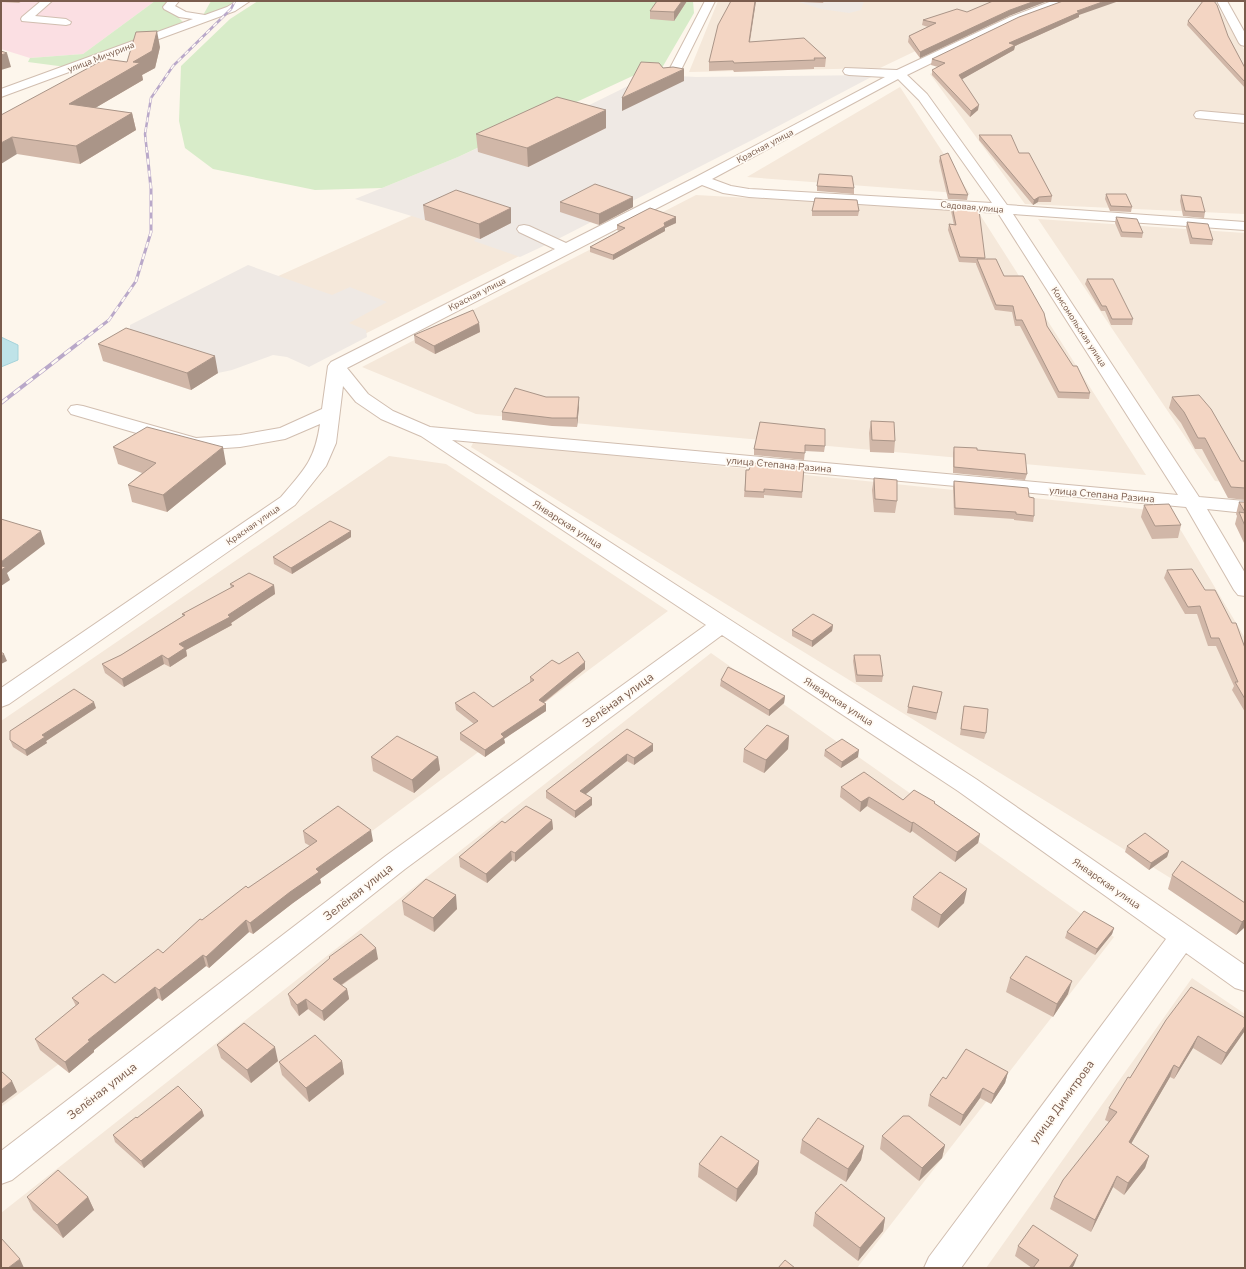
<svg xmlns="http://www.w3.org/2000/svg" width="1246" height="1269" font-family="'Nunito Sans',sans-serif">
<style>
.residential{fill:#f5e8da}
.industrial{fill:#efe9e4}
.medical{fill:#fbdfe3}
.green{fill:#d8ecc9}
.water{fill:#bfe3e8;stroke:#a5d3da}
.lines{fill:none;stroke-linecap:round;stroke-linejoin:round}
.minor-casing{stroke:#d1beb0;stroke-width:2}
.minor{fill:#fff;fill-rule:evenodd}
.rail-far2-casing{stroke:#b9a8c9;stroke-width:2.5}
.rail-far1-casing{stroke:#b9a8c9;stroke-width:3}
.rail-casing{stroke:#b9a8c9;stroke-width:4}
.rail-far2{stroke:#fffaf3;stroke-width:1.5;stroke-dasharray:5;stroke-linecap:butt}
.rail-far1{stroke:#fffaf3;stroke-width:2;stroke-dasharray:6;stroke-linecap:butt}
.rail{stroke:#fffaf3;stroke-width:2.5;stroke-dasharray:8;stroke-linecap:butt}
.wall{fill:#d1b7a8}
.shaded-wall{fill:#aa9588}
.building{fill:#f3d5c3;stroke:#aa9588}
.labels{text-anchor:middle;stroke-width:3.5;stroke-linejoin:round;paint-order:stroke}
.far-street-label{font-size:9px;fill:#7a5c4d;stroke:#fffaf3}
.street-label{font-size:10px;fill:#7a5c4d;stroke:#fffaf3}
.near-street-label{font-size:12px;fill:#7a5c4d;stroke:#fffaf3}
</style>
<rect width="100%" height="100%" fill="#fdf6ec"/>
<!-- residential -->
<path class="residential" d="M718,1H1037L968,26L880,68L689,72Z
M1080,1H1214L1245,51V214L1025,204L930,74L1015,23Z
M900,87L970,194L747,177Z
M696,195L977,210L1146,475L476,414L362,367Z
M429,208L537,247L333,350L223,301Z
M1038,219L1245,233V484L1215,481Z
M474,441L1170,512L1245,638V924L471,447Z
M389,456L446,464L668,611L1,1107V721Z
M711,653L1114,937L857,1268H1V1213Z
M1192,978L1245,1014V1268H986Z"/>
<!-- industrial -->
<path class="industrial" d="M796,1H864L861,10L849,13L821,9Z
M641,74L696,77L875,75L756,138L552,242L520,257L474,241L477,238L415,217L355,199L458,157L553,114L565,117L630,85Z
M248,265L332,295L350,287L387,302L349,323L366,330L367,337L309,367L287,357L273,355L232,370L218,373L191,390L103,361L130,345V325Z"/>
<!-- medical -->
<path class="medical" d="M1,1H155L83,54L30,58L1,49Z"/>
<!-- green -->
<path class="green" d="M155,1H174L168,7L183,22L66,67L28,62L30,58L83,54Z
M211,1H245L202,17Z
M258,1H693L694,13L659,73H639L458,157L382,188L315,190L213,169L185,148L179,121L181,66L230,19Z"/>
<!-- water -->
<path class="water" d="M1,337L18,345V360L1,367Z"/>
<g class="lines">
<defs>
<path id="minor" d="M41,1H52L35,16L66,19L71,22L70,24L66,25L22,21L21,19L22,17Z
M168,1H179L175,6L186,12L205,15L227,7L237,1H250L235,11L1,97V89L193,19L179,17L164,9L163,7Z
M705,1H715L680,72L671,78H663L661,75L669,70Z
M1052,1H1067L1066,3L1018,21L907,75L927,94L1007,205L1245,222V230L1013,214L1199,497L1245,501V513L1207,509L1245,573V596L1238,595L1234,590L1186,507L452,440L976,779L1245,965V991L1235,988L1186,953L961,1268H924L929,1257L1166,939L958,791L722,635L405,869L12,1180L1,1184V1151L387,855L706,625L421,436L381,419L356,402L343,386L336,443L326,466L295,505L9,704L1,707V688L281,497C304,470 315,460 320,424L285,439L240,447L195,450L71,414L68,410L71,406L77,405L83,406L196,438L240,435L280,428L322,409L328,366L331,362L555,249L519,232L517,229L519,226L524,225L529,226L566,243L696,177L885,77L849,75L845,74L843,71L845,68L897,70L1010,17ZM898,79L919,100L992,203L749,189L731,186L712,179ZM702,185L723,193L749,197L998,213L1178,495L430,427L393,411L368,394L347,368Z
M1217,1H1227L1245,33V46L1241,45L1239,43Z
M1200,111L1245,115V123L1196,118L1194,115L1196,112Z"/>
</defs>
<!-- minor casing -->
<use href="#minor" class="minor-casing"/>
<!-- minor -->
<use href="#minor" class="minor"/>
<defs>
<path id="rail-far2" d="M147,152L145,134L151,98L173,66L231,9L235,1"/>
<path id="rail-far1" d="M79,343L109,320L136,281L151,232V189L147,151"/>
<path id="rail" d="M1,403L80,342"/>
</defs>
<!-- rail-far2 casing -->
<use href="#rail-far2" class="rail-far2-casing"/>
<!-- rail-far1 casing -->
<use href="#rail-far1" class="rail-far1-casing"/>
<!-- rail casing -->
<use href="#rail" class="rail-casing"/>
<!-- rail-far2 -->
<use href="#rail-far2" class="rail-far2"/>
<!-- rail-far1 -->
<use href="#rail-far1" class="rail-far1"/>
<!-- rail -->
<use href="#rail" class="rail"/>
</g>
<!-- wall -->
<path class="wall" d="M1,1H22L19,3L1,2Z
M687,1L674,21L650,19V11Z
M731,1H756L750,42L826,58L825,67H814V69L734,72L733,70L709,71V62Z
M803,1H824L823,3L803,2Z
M967,12L1009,16L920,58L908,42L909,36L928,27L922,25L923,20Z
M1079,15V17L1015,46L1014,50L962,79L978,110L970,117L932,75V70L938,67L931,65L932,59Z
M1188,21L1228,36L1245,68V88L1187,25Z
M160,47L155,68L142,75L143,80L95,108L132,113L136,130L80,164L17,154L1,115L127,62Z
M606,128L528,167L478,152L476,134Z
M979,135L1052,196L1051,202H1038L1033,205L979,140Z
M940,156L968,195L967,200L948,199L939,161Z
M817,186L854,188V194L817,191Z
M1106,194L1132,207L1131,212L1110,211L1105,199Z
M1181,195L1205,212L1204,218L1183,216L1180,201Z
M560,202L633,207L599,225L560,212Z
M423,205L511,208V223L480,239L425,220Z
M952,206L985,258V259L1004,276L1047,326L1090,393L1089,399L1058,398L1020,326H1015L1012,312L995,310L976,264V263L959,262L948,230L949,224L954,225L951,211Z
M812,211H859L858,216H812Z
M676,217V223L665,228V231L613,260L590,252V247L619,231L617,230V225Z
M1116,217L1143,233L1142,238L1121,237L1115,223Z
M1187,222L1213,240L1212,245L1190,244L1186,227Z
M1087,279L1133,319L1132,325H1111L1105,311H1101L1085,284Z
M479,323L480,332L435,354L415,343L414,335Z
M98,344L218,373L191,390L103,361Z
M1172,397L1241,461H1245V500L1228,498L1202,449H1195L1181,423L1169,408Z
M579,406L577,427L552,426L502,420V412Z
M871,421L895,441L894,453L870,452L869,433Z
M760,422L825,446L824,452L805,451L804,460L754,455V449Z
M113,447L226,464L167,512L132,502L128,485L142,473L118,464Z
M954,447L977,450L1027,474L1025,480L953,473V453Z
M804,467L802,498L764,495V498L744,497L746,470Z
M874,478L897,501L895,513L874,512L872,490Z
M954,481L1029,497L1034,516L1033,522L1014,520V519L954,515L953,487Z
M1239,502H1245V545L1235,524L1237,516L1236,514Z
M1144,505L1181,525L1178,538L1152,539L1141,517Z
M351,531V537L292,574L274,564L273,557Z
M1167,570L1205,590L1245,648V712L1232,690L1234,686L1216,646H1208L1197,614H1185L1164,578Z
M230,584L274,585L275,594L231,623L232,625L186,650L187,656L170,667L164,664L124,687L105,673L102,664L121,655L183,616L182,614L231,588Z
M833,625L832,631L812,647L792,636V630Z
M854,655L883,676L882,682H856L853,661Z
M559,664L585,669L544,703L546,704V711L504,739L505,743L485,757L460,740V733L474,724L456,710L455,703L493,707L530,683V677Z
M721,680L785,696L784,703L769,716L720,686Z
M942,692L936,720L907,713L908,707Z
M964,706L986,733L984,739L960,735Z
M96,708L46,741L47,743L27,756L13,747L10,740Z
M627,729L653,751L634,765L627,761L585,794L592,798V805L575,818L546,798V791Z
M789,736L788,749L764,773L743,762L744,749Z
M825,750L858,757L841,768L824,756Z
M371,757H438L440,770L414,793L373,771Z
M841,787L903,800L935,802V804L980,834L978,843L955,862L912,831L910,833L867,806L860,812L840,797Z
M552,820L553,829L515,862L512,860L487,883L460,867L459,857L505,823Z
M303,831L373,841L320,879L321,883L293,903L253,934L249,932L209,968L206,966L162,1001L158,998L94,1050V1052L69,1073L40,1050L35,1039L76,1006L72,998L115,983L163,953L202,920L310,846L305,843Z
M1127,846L1169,851L1167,857L1149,870L1125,852Z
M1172,875L1245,903V927L1236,935L1168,889Z
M913,897L964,903L938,928L911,910Z
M402,901L457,909L434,932L404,915Z
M1114,928L1112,934L1095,955L1065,938L1067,932Z
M329,957L378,959L342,985L347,989L349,999L324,1021L308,1009L299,1016L291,1005L288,994L329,959Z
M1010,978L1068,994L1053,1017L1006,992Z
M1166,1020L1244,1032L1221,1065L1193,1048L1174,1079L1170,1077L1131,1144L1149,1156L1145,1168L1124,1195L1113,1187L1091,1232L1050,1209L1054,1197L1109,1122L1105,1120L1109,1108L1130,1078Z
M217,1045L278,1061L251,1083L221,1058Z
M342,1061L344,1074L309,1102L282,1075L279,1062Z
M1008,1072L1005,1083L991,1104L980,1098L960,1126L928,1106L930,1095L946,1079Z
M202,1110L204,1116L144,1168L115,1142L113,1135Z
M882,1136L945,1145L942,1158L919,1181L880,1149Z
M802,1140L864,1146L861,1160L846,1182L800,1153Z
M759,1161L757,1174L736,1202L698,1177L699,1164Z
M27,1197H88L94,1210L63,1238L33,1210Z
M815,1213L885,1218L883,1231L858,1261L813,1226Z
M1018,1246L1074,1265L1072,1268H1032L1015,1256Z"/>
<!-- shaded-wall -->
<path class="shaded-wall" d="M682,1H687L674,21V12Z
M755,1H756L748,51L749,42Z
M1035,1H1048L1009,16L920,58V52L1010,10Z
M1105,1H1119L1079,15V17L1015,46L1014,50L959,81V75L1009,43L1077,11Z
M157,31L160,47L155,68L142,75L143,80L73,121L69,104L133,62Z
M7,53L11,67L1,70V55Z
M684,69V81L622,111V98Z
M979,105L978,110L970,117L971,111Z
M606,110V128L528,167L527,148Z
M132,113L136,130L80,164L76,146Z
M12,137L17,154L1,164V143Z
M633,197V207L599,225V214Z
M1039,197L1038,202L1033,205L1034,200Z
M511,208V223L480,239L479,224Z
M676,217V223L665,228V231L613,260V255L664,223Z
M479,323L480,332L435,354L434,346Z
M215,356L218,373L191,390L187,373Z
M579,397V406L577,427V418Z
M223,447L226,464L167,512L163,495Z
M41,531L45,544L7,573L10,580L1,586V562Z
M351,531V537L292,574L291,568Z
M274,585L275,594L231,623L232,625L186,650L187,656L170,667L168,659L179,644L228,615Z
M833,625L832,631L812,647V641Z
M4,654L7,661L1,664V656Z
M162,655L164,664L124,687L122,679Z
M585,662V669L539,706V700Z
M785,696L784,703L769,716V710Z
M94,702L96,708L46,741L47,743L27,756L25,750L42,735Z
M546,704V711L504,739L505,743L485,757V750L501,734Z
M789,736L788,749L764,773L766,760Z
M653,744V751L634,765V758Z
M859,750L858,757L841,768L842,762Z
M627,754V761L581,798L580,791Z
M438,757L440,770L414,793L412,780Z
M869,797L867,806L860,812L861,802Z
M592,798V805L575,818V811Z
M552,820L553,829L515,862V853Z
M913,822L912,831L910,833L912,823Z
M371,830L373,841L320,879L321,883L293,903L253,934L250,923L316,869Z
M980,834L978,843L955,862L957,852Z
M511,851L512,860L487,883L486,874Z
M1169,851L1167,857L1149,870L1151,863Z
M967,889L964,903L938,928L941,915Z
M456,895L457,909L434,932L433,918Z
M1245,919V927L1236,935L1242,922Z
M246,920L249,932L209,968L206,957Z
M1114,928L1112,934L1095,955L1097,949Z
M376,948L378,959L335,989L333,979Z
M203,955L206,966L162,1001L159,990Z
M1072,981L1068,994L1053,1017L1057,1004Z
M155,987L158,998L94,1050V1052L69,1073L65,1062L88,1040Z
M347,989L349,999L324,1021L322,1011Z
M306,999L308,1009L299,1016L297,1005Z
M1245,1026V1030L1244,1032L1221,1065L1226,1053Z
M1198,1036L1193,1048L1174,1079L1179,1068Z
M275,1047L278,1061L251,1083L247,1070Z
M342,1061L344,1074L309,1102L306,1088Z
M1174,1065L1170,1077L1125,1154L1129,1142Z
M1008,1072L1005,1083L991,1104L994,1094Z
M12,1081L17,1092L1,1104V1090Z
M983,1088L980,1098L960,1126L963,1115Z
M202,1110L204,1116L144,1168L141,1161Z
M945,1145L942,1158L919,1181L922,1168Z
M864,1146L861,1160L846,1182L848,1169Z
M1149,1156L1145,1168L1124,1195L1128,1183Z
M759,1161L757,1174L736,1202L737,1189Z
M1117,1176L1113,1187L1091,1232L1095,1220Z
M88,1197L94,1210L63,1238L57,1225Z
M885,1218L883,1231L858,1261L860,1248Z
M1078,1255L1074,1265L1072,1268H1069Z
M20,1259L24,1268H8Z"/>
<!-- building -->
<path class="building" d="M657,1H682L674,12L650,11Z
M731,1H755L749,42L804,38L826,58H814L815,60L734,63L733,61L709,62L718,25Z
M993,1H1035L1010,10L920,52L909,36L936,23L923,20L957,9L967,12Z
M1063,1H1105L1077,11L1080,12L1009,43L1015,45L959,75L979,105L971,111L932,70L945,63L932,59L1019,17Z
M1203,1H1214L1217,5L1228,36L1245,68V82L1188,21Z
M157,31L152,51L133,62L140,63L69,104L132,113L76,146L12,137L1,143V115L105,59L127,62L136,32Z
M1,51L7,53L1,55Z
M641,62L659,63L663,68L673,67L684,69L622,98Z
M557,97L606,110L527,148L476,134Z
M979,135H1011L1019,153H1029L1052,196L1039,197L1034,200Z
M948,153L968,195L949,194L940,156Z
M819,174L852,176L854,188L817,186Z
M595,184L633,197L599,214L560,202Z
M456,190L511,208L479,224L423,205Z
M1106,194H1126L1132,207L1111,206Z
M1181,195L1201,197L1205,212L1185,211Z
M815,198L857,200L859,211H812Z
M952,206L974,208L975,210H979L985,258L960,257L949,224L956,225Z
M650,208L676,217L664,223L665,226L613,255L590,247L625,228L617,225Z
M1116,217L1137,219L1143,233L1122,232Z
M1187,222L1208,224L1213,240L1192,238Z
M977,259H996L1004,276H1023L1044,313L1047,326L1073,366H1077L1090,393L1059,392L1022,320H1016L1013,306L996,305Z
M1087,279H1113L1133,319H1112L1106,306H1102Z
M473,310L479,323L434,346L414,335Z
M126,328L215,356L187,373L98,344Z
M515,388L546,397H579L577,418H552L502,412Z
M1199,395L1211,409L1241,461H1245V488L1231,487L1205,438H1198L1184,412L1172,397Z
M871,421L894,422L895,441L872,440Z
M760,422L825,429V446L805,445V453L754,449Z
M147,427L223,447L163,495L128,485L156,463L113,447Z
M954,447L977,448V450L1025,454L1027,474L954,467Z
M751,463L804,467L802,492L764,489V492L745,491L746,470H749Z
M874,478L897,480V501L875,499Z
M954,481L1028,488L1029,497L1034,498V516L1016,514V512L955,508Z
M1239,502H1245V512Z
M1169,504L1181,525L1155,526L1144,505Z
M1239,512L1245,513V526Z
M1,519L41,531L1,562Z
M330,521L351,531L291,568L273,557Z
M1,566L6,567L1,570Z
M1192,569L1205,590H1215L1232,623H1236L1245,648V699L1235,682H1238L1219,638H1211L1200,606L1188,607L1167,570Z
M249,573L274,585L228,615L230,617L179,644L185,648L168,659L162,655L122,679L102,664L121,655L185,615L182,614L234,586L230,584Z
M813,614L833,625L812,641L792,630Z
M1,652L4,654L1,656Z
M578,652L585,662L539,700L546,704L501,734L504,737L485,750L460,733L478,721L455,703L474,692L493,707L534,680L530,677L552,660L559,664Z
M854,655H880L883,676L857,675Z
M728,667L785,696L769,710L721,680Z
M913,686L942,692L937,713L908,707Z
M74,689L94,702L42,735L45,737L25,750L10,740V731Z
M964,706L988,709L986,733L961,729Z
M767,725L789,736L766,760L744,749Z
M627,729L653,744L634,758L627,754L580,791L592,798L575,811L546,791Z
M397,736L438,757L412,780L371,757Z
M842,739L859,750L842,762L825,750Z
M864,772L903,800L914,790L935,802L934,803L980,834L957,852L913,822L912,823L869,797L861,802L841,787Z
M338,806L371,830L316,869L319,872L290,892L250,923L246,920L206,957L203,955L159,990L155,987L88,1040L90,1041L65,1062L35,1039L79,1003L72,998L103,974L115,983L158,949L163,953L200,919L202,920L246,886L248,888L317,841L303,831Z
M526,806L552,820L515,853L511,851L486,874L459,857L502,821L505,823Z
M1145,833L1169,851L1151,863L1127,846Z
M1182,861L1245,903V919L1242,922L1172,875Z
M940,872L967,889L941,915L913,897Z
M426,879L456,895L433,918L402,901Z
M1084,911L1114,928L1097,949L1067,932Z
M361,934L376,948L333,979L347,989L322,1011L306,999L297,1005L288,994L330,958L329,957Z
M1026,956L1072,981L1057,1004L1010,978Z
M1191,987L1245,1018V1026L1226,1053L1198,1036L1179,1068L1174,1065L1129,1142L1149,1156L1128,1183L1117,1176L1095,1220L1054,1197L1063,1180L1117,1112L1109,1108L1128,1077L1130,1078L1166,1020Z
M244,1023L275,1047L247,1070L217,1045Z
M315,1035L342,1061L306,1088L279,1062Z
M966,1049L1008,1072L994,1094L983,1088L963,1115L930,1095L943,1077L946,1079Z
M1,1071L12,1081L1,1090Z
M178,1086L202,1110L141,1161L113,1135L136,1117L137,1118Z
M903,1116H909L945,1145L922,1168L882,1136Z
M818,1118L864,1146L848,1169L802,1140Z
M721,1136L759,1161L737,1189L699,1164Z
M58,1170L88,1197L57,1225L27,1197Z
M841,1184L885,1218L860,1248L815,1213Z
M1033,1225L1078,1255L1069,1268H1033L1039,1260L1018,1246Z
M1,1238L20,1259L8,1268H1Z
M785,1260L795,1268H778Z"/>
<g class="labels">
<!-- far-street labels -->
<g class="far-street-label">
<text transform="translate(101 57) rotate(-21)" y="3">улица Мичурина</text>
<text transform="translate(765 146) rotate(-28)" y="3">Красная улица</text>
<text transform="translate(972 207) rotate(5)" y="3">Садовая улица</text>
<text transform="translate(477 294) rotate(-27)" y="3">Красная улица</text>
<text transform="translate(1079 327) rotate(57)" y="3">Комсомольская улица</text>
<text transform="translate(253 525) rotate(-35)" y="3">Красная улица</text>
</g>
<!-- street labels -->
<g class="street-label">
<text transform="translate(779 464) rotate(5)" y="4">улица Степана Разина</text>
<text transform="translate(1102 494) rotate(5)" y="4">улица Степана Разина</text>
<text transform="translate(568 524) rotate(33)" y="4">Январская улица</text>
<text transform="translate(839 701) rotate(33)" y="4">Январская улица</text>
<text transform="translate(1107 883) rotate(35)" y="4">Январская улица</text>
</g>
<!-- near-street labels -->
<g class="near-street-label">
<text transform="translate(618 700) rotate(-36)" y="4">Зелёная улица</text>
<text transform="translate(358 892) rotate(-38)" y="4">Зелёная улица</text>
<text transform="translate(102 1091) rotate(-38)" y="4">Зелёная улица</text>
<text transform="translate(1062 1102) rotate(-54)" y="4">улица Димитрова</text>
</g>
</g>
<!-- border -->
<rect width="1246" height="1269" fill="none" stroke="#7a5c4d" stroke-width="4"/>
</svg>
